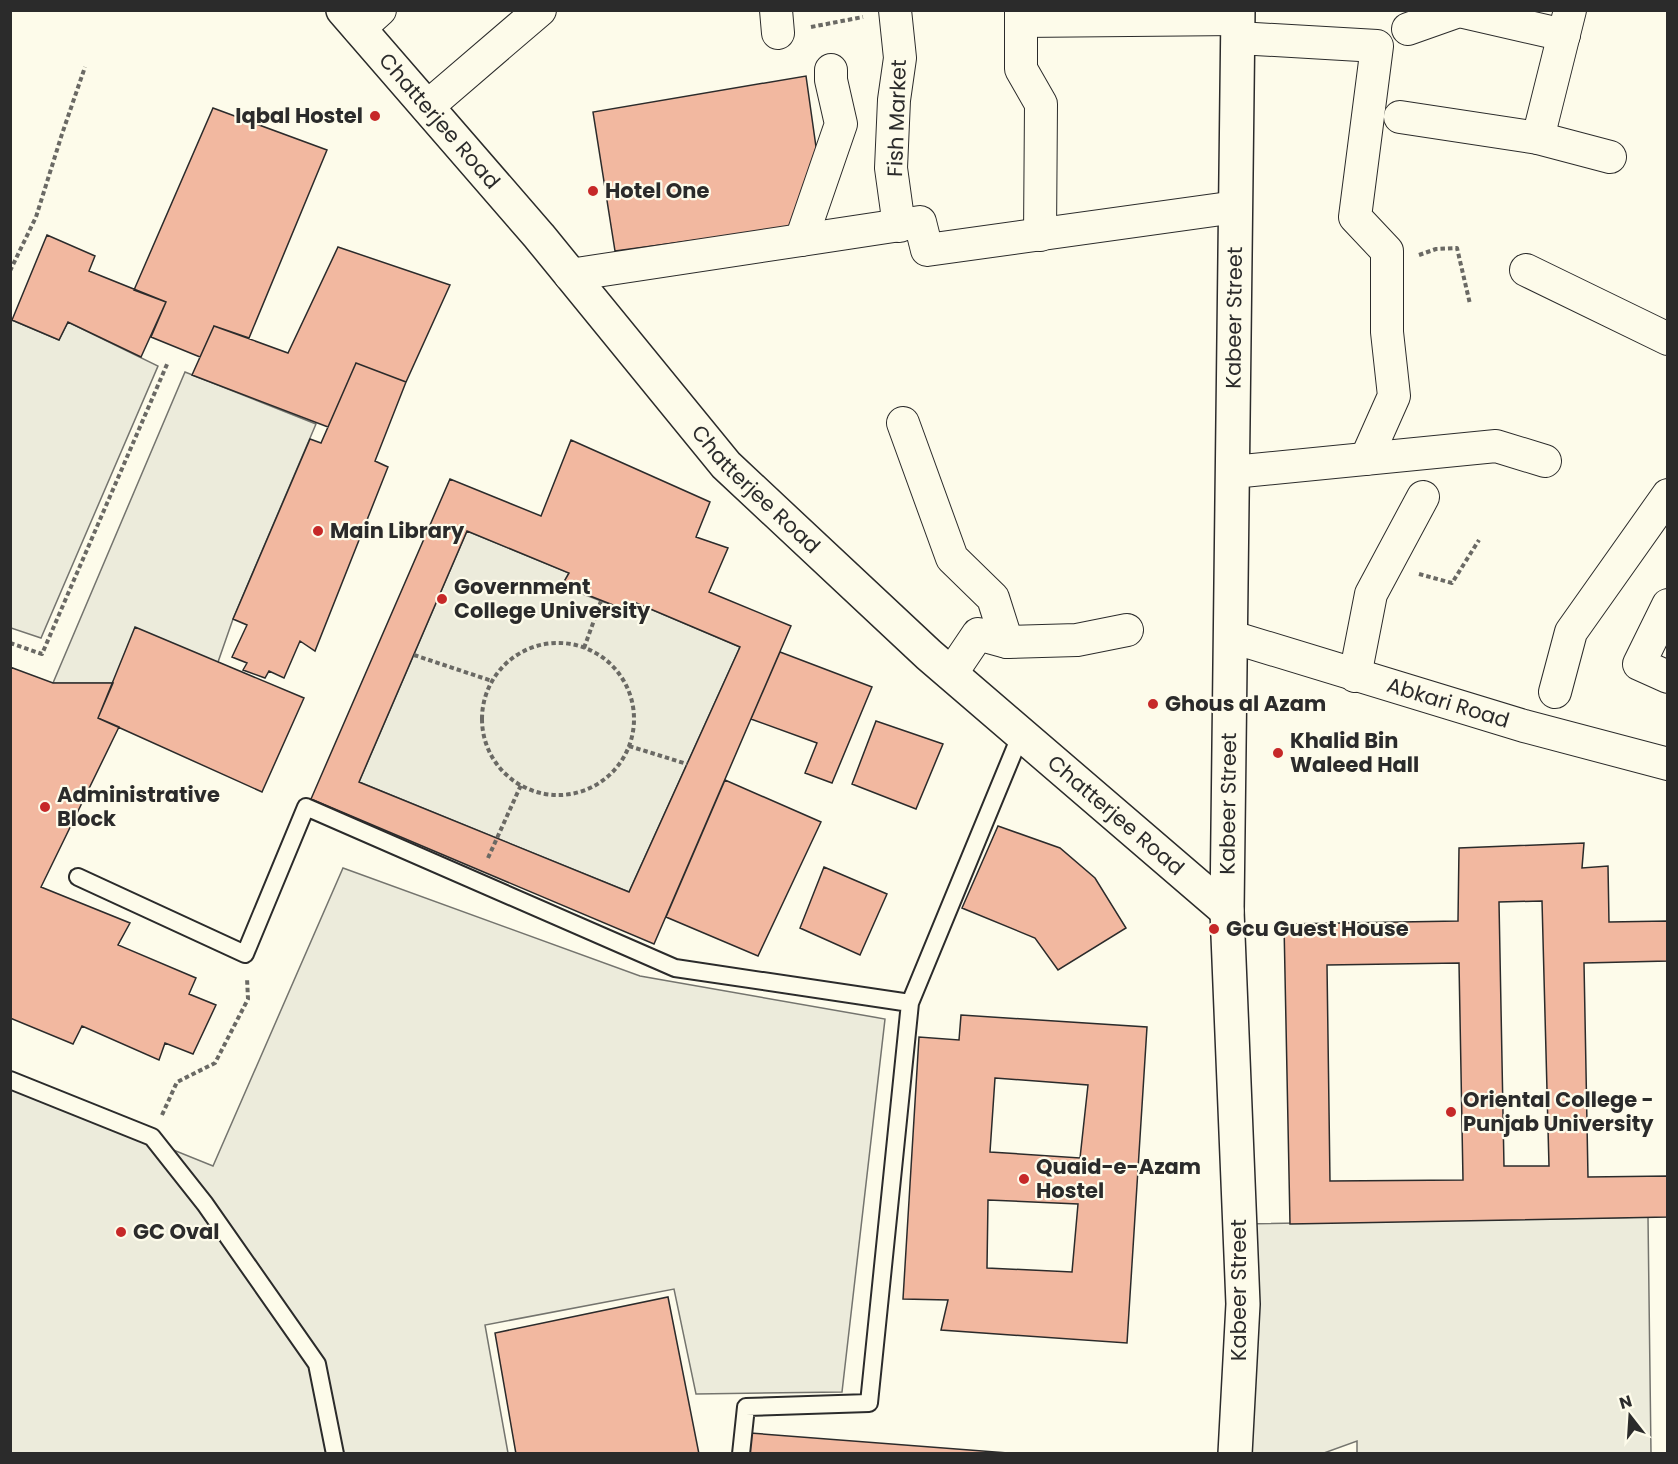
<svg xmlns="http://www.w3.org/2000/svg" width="1678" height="1464" font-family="Poppins,sans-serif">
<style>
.green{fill:#ecebdb;stroke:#74746e;stroke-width:1.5}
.building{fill:#f2b8a0;stroke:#2b2b2b;stroke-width:1.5;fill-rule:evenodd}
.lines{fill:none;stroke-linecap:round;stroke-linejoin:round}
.service-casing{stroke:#2b2b2b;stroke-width:20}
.minor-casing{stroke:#2b2b2b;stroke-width:34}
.tertiary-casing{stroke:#2b2b2b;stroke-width:36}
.path{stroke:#6a6964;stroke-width:4;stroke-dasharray:4.5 3;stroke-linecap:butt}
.service{stroke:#fdfbea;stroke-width:16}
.minor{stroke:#fdfbea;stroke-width:32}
.tertiary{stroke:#fdfbea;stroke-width:33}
.poi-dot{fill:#c62828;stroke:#fdfbea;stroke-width:2}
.labels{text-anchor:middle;stroke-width:4.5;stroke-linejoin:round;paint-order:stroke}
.poi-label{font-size:21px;font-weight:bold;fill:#2b2b2b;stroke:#fdfbea;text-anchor:start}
.street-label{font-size:21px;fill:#2b2b2b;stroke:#fdfbea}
</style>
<rect width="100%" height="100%" fill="#fdfbea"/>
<!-- green -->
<path class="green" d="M12,320L59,340L68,322L158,366L41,638L11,628L10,325Z
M185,372L316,424L233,619L218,662L113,683H53Z
M467,531L569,573L562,586L630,612L634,602L740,647L629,892L359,782Z
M343,868L640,976L885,1019L842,1392L696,1394L674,1289L485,1325L508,1453H11L10,1084L213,1166Z
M1648,1217L1651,1453L1357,1454V1441L1324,1453L1235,1454L1240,1224Z"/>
<!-- building -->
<path class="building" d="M806,76L817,154L794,227L615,251L593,112Z
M213,108L327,150L249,338L214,326L200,357L151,337L166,302L134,290Z
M47,235L95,256L89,271L166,302L141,357L68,322L59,340L12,320Z
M338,247L450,285L406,382L356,363L328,427L192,375L214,326L288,353Z
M356,363L406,382L375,461L388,467L315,651L300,641L284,678L269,671L265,678L243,670L247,663L232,657L247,625L233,619L310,439L321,443Z
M571,440L710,502L696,537L728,548L709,592L791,626L654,944L311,799L450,479L541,516ZM467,531L569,573L562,585L631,612L634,602L740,647L629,892L359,782Z
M135,627L304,698L262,792L98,718Z
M780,652L872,687L832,783L805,773L817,743L751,719Z
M10,667L53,683H113L98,718L119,727L41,887L130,923L118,945L196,978L189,994L216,1005L193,1054L165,1043L159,1060L82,1026L73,1044L10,1018Z
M876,721L943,744L916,809L852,784Z
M725,780L821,822L758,956L666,917Z
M998,826L1060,848L1095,878L1126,928L1058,970L1035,938L962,908Z
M1584,843L1582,868L1608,866L1609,922L1668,921V961L1584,963L1588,1177L1668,1176V1217L1290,1224L1284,924L1458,921L1459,848ZM1542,901L1549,1166H1504L1499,902ZM1459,963L1463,1180L1330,1181L1327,965Z
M824,867L887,894L860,955L800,928Z
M961,1015L1147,1027L1127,1343L941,1330L948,1300L903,1299L919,1037L959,1040ZM995,1078L1088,1085L1080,1158L990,1152ZM988,1200L1078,1204L1072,1272L987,1268Z
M668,1297L699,1454H516L495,1333Z
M750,1433L1020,1454H748Z"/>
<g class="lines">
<defs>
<path id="service" d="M78,877L245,954L306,807L675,968L910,1003
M10,1080L152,1137L205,1204L317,1364L335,1454
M741,1454L746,1407L869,1403L910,1003L1021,734"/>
<g id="minor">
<path d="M776,10L778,33"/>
<path d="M895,10L900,58L894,100L891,168L899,226"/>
<path d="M1021,10V69L1041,104L1040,235"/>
<path d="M1021,21L1238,19"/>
<path d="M359,29L380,10"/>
<path d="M1408,29L1459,11L1564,35"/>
<path d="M1238,38L1377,46L1355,217L1387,251V332L1394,396L1366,459"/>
<path d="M427,107L540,10"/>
<path d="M1400,117L1538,138L1610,157"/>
<path d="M1538,138L1570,10"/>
<path d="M801,240L841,124L831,80V70"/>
<path d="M1526,270L1668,339"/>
<path d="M570,275L920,222L927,250L1236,207"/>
<path d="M903,423L952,558L993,598L1007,642"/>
<path d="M1233,472L1496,446L1545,461"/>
<path d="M1668,605L1639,664L1668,677"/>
<path id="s1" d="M1232,637L1524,726L1668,764"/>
<path d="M951,674L978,634L1007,642L1077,640L1127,630"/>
<path d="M1355,676L1371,594L1423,497"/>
<path d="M1555,692L1571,632L1668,495"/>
</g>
<g id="tertiary">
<path id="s2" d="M343,10L539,236L726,465L929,655L1227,911"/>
<path id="s3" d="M1235,1454L1243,1304L1227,911L1238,10"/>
</g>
</defs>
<!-- service casing -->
<use href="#service" class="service-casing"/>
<!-- minor casing -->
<use href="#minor" class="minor-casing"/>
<!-- tertiary casing -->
<use href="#tertiary" class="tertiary-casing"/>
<!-- path -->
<path class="path" d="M811,27L863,17
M1419,255L1436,249L1457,248L1470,304
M10,271L36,217L62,134L85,67
M1419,574L1452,583L1479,540
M10,643L42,654L168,362
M482 719a76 76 0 1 1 152 0a76 76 0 1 1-152 0Z
M584,648L601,601
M414,655L492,681
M629,746L687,764
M488,858L521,785
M162,1115L177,1082L215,1063L248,999L247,978"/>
<!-- service -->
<use href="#service" class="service"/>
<!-- minor -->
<use href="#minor" class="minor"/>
<!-- tertiary -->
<use href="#tertiary" class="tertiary"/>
</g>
<!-- markers -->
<g class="poi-dot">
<circle cx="375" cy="116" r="6"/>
<circle cx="593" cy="191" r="6"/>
<circle cx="318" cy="531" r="6"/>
<circle cx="442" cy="599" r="6"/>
<circle cx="1153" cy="704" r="6"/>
<circle cx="1278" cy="753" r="6"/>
<circle cx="45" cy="807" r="6"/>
<circle cx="1214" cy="929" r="6"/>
<circle cx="1451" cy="1112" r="6"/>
<circle cx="1024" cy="1179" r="6"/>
<circle cx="121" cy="1232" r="6"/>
</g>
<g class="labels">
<!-- poi labels -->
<g class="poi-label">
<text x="363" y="123" text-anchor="end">Iqbal Hostel</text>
<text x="605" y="198">Hotel One</text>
<text x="330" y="538">Main Library</text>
<text x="454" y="594">Government<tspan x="454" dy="24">College University</tspan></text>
<text x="1165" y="711">Ghous al Azam</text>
<text x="1290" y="748">Khalid Bin<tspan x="1290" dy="24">Waleed Hall</tspan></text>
<text x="57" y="802">Administrative<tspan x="57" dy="24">Block</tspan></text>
<text x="1226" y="936">Gcu Guest House</text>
<text x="1463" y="1107">Oriental College -<tspan x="1463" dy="24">Punjab University</tspan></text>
<text x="1036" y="1174">Quaid-e-Azam<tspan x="1036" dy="24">Hostel</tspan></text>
<text x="133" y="1239">GC Oval</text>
</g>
<!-- street labels -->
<g class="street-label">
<text transform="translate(897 118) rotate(-88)" y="7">Fish Market</text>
<text dy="7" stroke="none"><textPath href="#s2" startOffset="147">Chatterjee Road</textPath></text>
<text dy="7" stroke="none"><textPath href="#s3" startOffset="1137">Kabeer Street</textPath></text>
<text dy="7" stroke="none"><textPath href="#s2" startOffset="633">Chatterjee Road</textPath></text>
<text dy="7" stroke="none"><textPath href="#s1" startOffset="226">Abkari Road</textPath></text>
<text dy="7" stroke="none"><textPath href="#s3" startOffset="651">Kabeer Street</textPath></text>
<text dy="7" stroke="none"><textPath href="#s2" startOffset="1119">Chatterjee Road</textPath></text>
<text transform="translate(1239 1290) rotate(-90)" y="7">Kabeer Street</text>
</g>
</g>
<!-- border -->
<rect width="1678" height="1464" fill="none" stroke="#2b2b2b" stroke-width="24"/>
<!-- north arrow -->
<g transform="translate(1630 1416) rotate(343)" stroke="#fdfbea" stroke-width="4.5" paint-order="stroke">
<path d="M0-4.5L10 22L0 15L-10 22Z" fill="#2b2b2b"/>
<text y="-9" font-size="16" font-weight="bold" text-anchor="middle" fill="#2b2b2b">N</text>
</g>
</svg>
